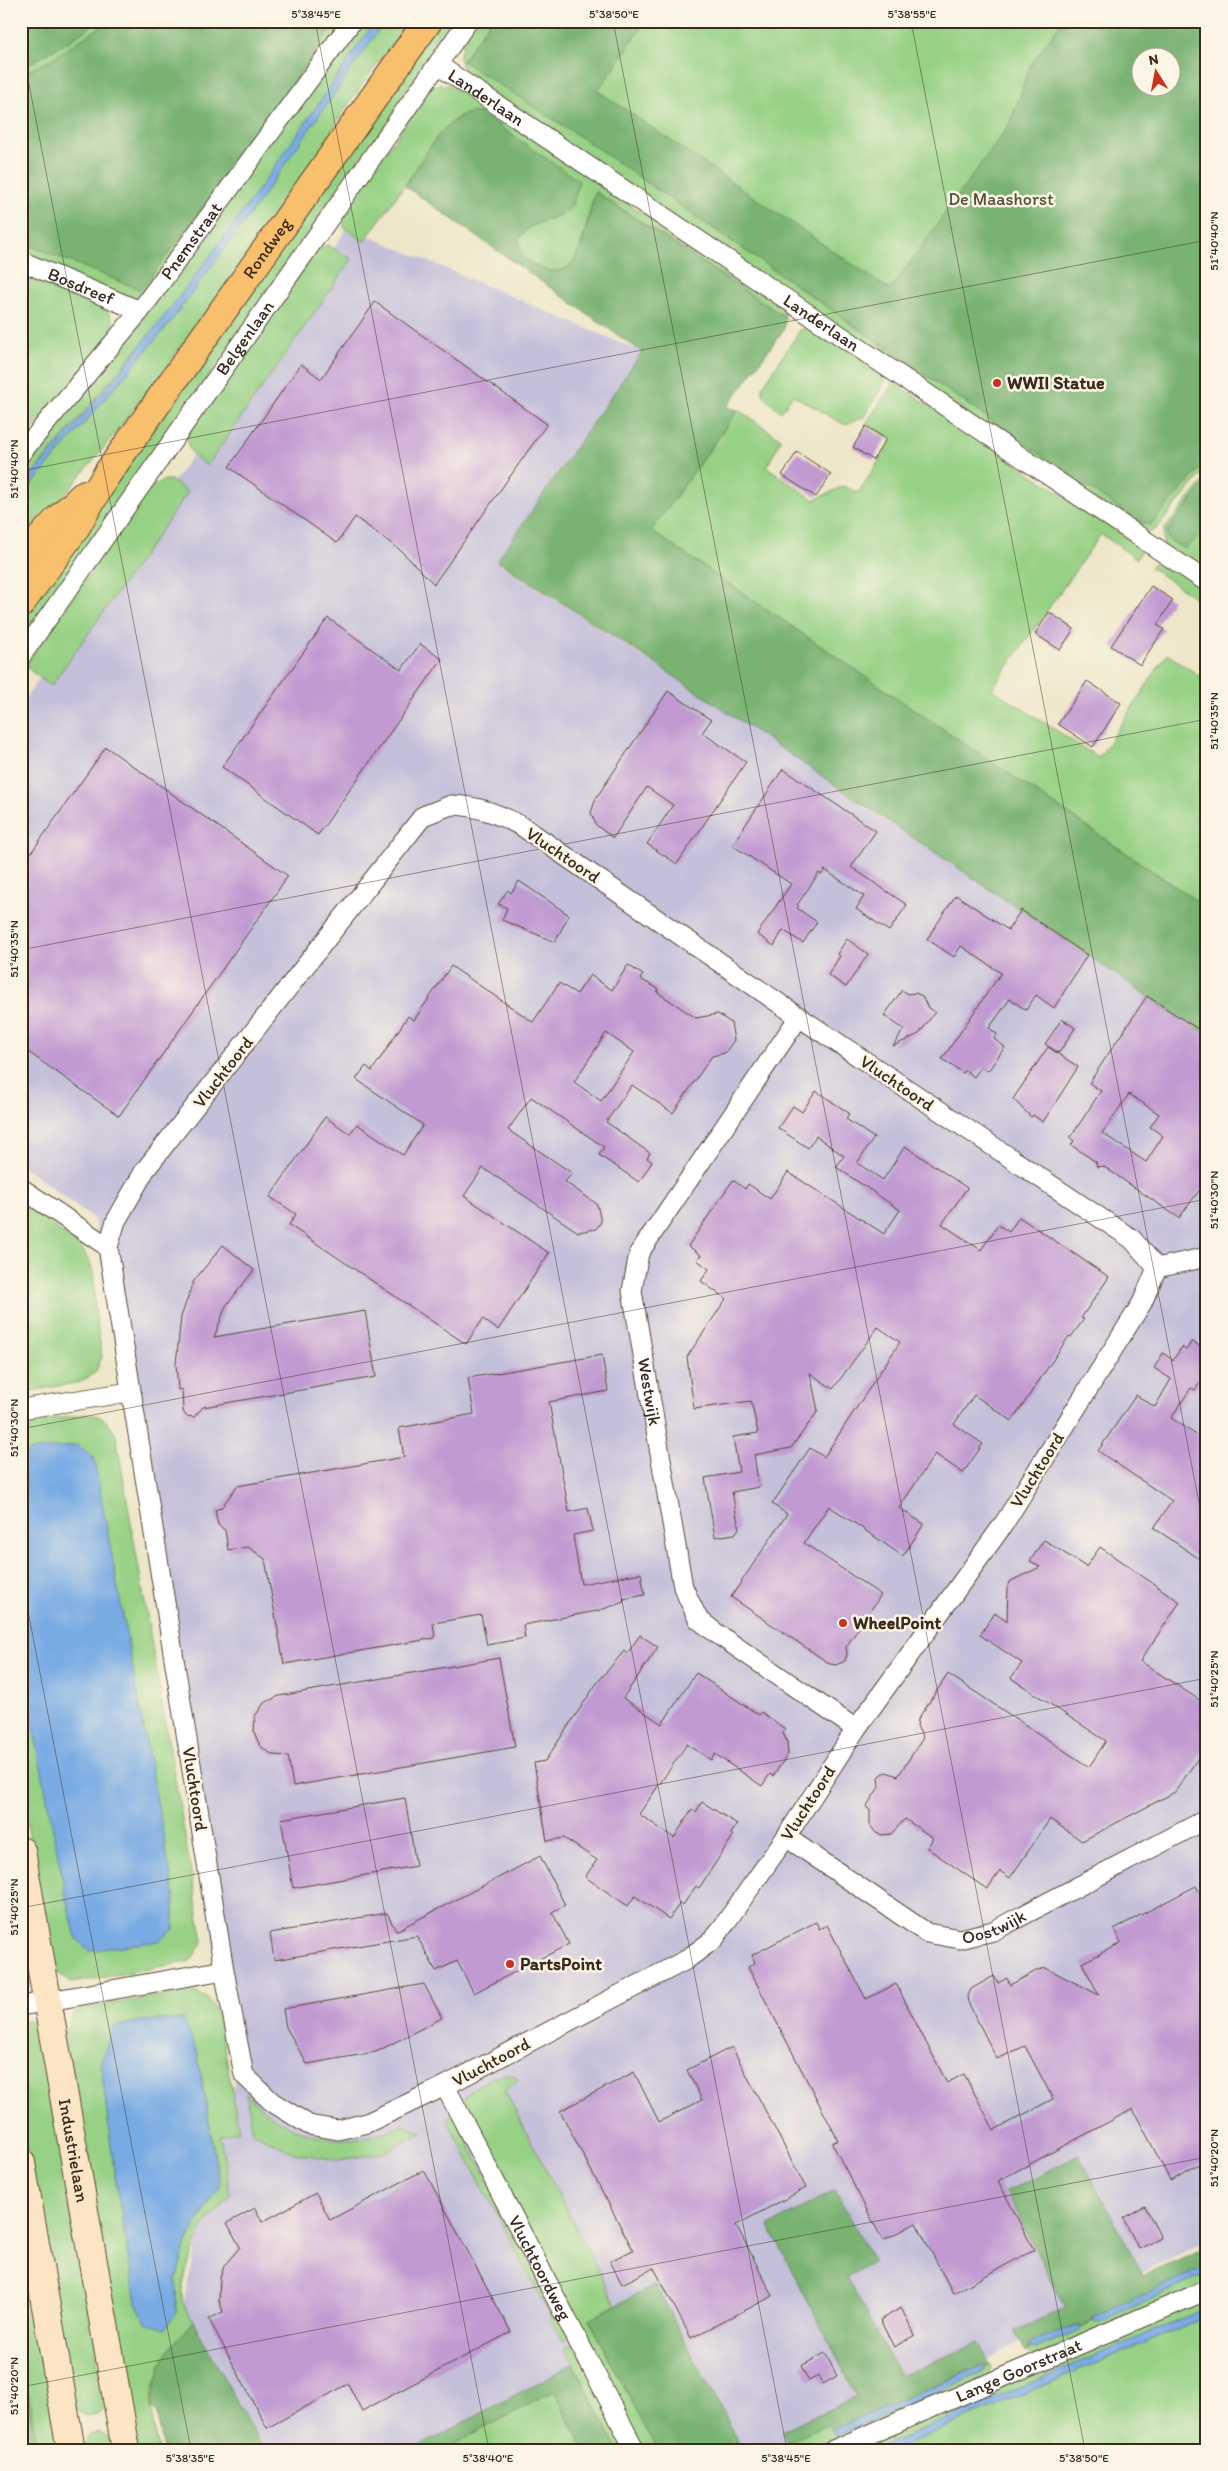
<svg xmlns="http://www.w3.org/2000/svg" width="1228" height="2471" font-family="Itim,sans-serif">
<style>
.industrial{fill:#c5c0da}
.green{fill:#97d185;stroke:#697e52;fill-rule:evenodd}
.forest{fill:#79b372;stroke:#5a6e48;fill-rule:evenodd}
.water{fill:#78aae4;stroke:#5a6a81}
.building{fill:#c09ad1;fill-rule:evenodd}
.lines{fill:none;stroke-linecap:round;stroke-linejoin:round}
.minor-casing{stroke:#564638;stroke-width:21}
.secondary-casing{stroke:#564638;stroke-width:30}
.primary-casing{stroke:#564638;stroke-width:30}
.minor{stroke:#fff;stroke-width:19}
.secondary{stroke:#fce5c4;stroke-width:28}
.primary{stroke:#f8bf6c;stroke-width:28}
.ticks{fill:none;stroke:#3b2a1e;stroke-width:1;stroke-opacity:0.45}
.poi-dot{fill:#c8321e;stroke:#fcf5e5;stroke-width:2}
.labels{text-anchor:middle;stroke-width:5;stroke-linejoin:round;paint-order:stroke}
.street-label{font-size:18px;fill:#3b2a1e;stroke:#fcf5e5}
.park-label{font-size:18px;fill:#525438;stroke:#fcf5e5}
.poi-label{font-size:18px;font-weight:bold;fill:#3b2a1e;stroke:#fcf5e5;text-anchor:start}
.neatline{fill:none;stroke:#3b2a1e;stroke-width:2}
.ticks-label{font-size:12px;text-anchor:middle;fill:#3b2a1e}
</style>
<rect width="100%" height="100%" fill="#fcf5e5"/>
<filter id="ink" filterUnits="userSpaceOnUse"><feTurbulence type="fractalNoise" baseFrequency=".02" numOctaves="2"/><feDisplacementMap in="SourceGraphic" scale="10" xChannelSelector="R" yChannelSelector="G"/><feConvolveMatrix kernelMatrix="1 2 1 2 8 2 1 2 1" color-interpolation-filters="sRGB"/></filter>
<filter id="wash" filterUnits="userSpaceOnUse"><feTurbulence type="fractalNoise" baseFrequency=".0096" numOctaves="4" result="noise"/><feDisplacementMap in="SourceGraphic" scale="20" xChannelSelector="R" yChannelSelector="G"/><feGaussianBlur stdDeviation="1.12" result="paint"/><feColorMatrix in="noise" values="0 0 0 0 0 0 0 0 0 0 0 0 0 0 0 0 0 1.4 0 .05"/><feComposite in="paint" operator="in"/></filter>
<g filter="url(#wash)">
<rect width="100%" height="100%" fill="#ede6c8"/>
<!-- industrial -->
<path class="industrial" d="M348,227L642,352L499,564L1207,1019V2239L1139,2274L961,2375L785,2450H242L177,2330L236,2077L127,1408L94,1219L21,1165V705Z"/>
<!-- green -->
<path class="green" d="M21,21H414L382,57L340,116L309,174L198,325L105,446L21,549V497L166,327L159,323L21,487V463L143,316L21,264Z
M431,21H1207L1137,499L470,50L462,60L578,135L1137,521L1150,525L1207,461V468L1156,529L1146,534L512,109L462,67L459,58L463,45L449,35L21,641V616L299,225ZM1140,58H1170V88H1140Z
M439,84L454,86L782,307L785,317L596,192C580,229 585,303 522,257L519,239L529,227L567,212L461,115L446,127L364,242L344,227L342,215L432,86Z
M327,245L352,259L207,466C195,457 185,450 188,434L318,249Z
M21,268L105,305L113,322L112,332L21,443Z
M810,327L819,328L889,375L864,417L845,425L793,395L781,412L764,396L762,388L765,383L800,330Z
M894,382L1142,548L1137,559L1101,534L992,689L1099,758L1167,654L1207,681V902L1204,906L651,531L738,410L781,439L767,467L814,500L844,486L858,493L892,441L866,423Z
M1207,477V481L1167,531L1184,548L1207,530V576L1163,547L1164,530Z
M165,480H171L188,492L51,686L27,668V663L150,487Z
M1159,558L1207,589V606L1150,567Z
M21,1203L71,1239L82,1249L90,1262L94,1277V1301L102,1357L95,1373L80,1382L21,1393Z
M87,1414C102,1415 110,1422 116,1436L203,1942L190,1961L72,1983L53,1970L21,1789V1656L66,1898L76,1937L29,1451L21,1459V1424Z
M21,1911L30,1983L21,1989Z
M185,1991C203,1993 212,2000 219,2016L239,2131L220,2136L230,2195L202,2228L187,2268L182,2290V2301L193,2321C172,2346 153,2373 151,2407C151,2421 157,2437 159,2450H134L64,2031L74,2014L83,2009ZM182,2019L197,2051L220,2187C201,2215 179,2246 176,2282C175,2292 176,2303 176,2313L147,2324L136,2302L114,2170L101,2063L114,2027Z
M21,2021H30L39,2027L106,2405C98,2419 82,2419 73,2406L21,2111Z
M505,2073L515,2076L518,2081L504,2089L616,2305L589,2319L657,2450H641L463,2104C466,2086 491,2080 505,2073Z
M246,2093C291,2140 342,2152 402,2125L423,2132L383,2153L338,2160L293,2153L253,2132Z
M454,2116L571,2336L563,2341L447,2119Z
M21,2232L59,2450H38L21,2354Z
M1207,2274V2284L1035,2357L1025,2351L1080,2330L1093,2321L1095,2322Z
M1207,2295V2308L1180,2320L873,2450H847Z
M1207,2316V2450H893Z
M574,2343L630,2450H618L565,2347Z
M990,2364L992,2367L989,2378L818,2450H791L787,2442L827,2424L833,2429L832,2431L982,2373Z
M554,2391L585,2450H443Z
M100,2433L111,2438L116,2450H81L89,2435Z"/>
<!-- forest -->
<path class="forest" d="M21,21H98L70,41L21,68Z
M109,21H336L271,115L141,290L21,242V74L47,62Z
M490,21H646L598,91L890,290L1010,123L1030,66L1062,21H1207V461L1150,525L1137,521L578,135L462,61ZM1140,58H1170V88H1140Z
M470,112L480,113L579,181L574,201L567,212L529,227L519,239L522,257C582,301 583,232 595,192L785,317L784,329L727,407L738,410L651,531L1204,906L1207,902V1036L644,656L497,561L642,352L405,186C422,161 439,122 470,112Z
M1207,481V530L1184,549L1168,539L1167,531Z
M1079,2155L1143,2275L1205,2248L1207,2267L1092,2318L1093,2321L1082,2328L1081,2325L1028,2344L1029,2348L1025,2351L1015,2330L1066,2308L1006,2192Z
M835,2190L873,2261L847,2278L900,2376L978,2343L990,2364L985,2368L983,2365L979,2366L833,2429L827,2425L787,2442L782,2430L857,2397L769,2226Z
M655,2285L741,2446L748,2444L750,2450H657L589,2319Z
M193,2321L263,2450H164L156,2411L151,2408L160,2366L174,2343Z
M21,2354L38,2450H21Z
M573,2364L618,2450H585L554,2391L443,2450H413Z"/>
<!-- water -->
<path class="water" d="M375,21H385L256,206L169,324L21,497V487C67,435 112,382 155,328C233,229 304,125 375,21Z
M77,1445L94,1458L174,1893V1929L159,1941L88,1951L76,1937L66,1898L23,1672L21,1656V1459L29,1451Z
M183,2019L197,2051L220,2187L199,2218L185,2247L176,2280V2313L165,2328L147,2324L136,2302L114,2170L101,2063L113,2027L140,2021Z
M1207,2267V2274L1099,2322L1093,2321L1094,2316Z
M1207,2308V2316L893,2450H873Z
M1078,2325L1082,2328L1080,2330L1035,2349L1029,2348L1031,2342Z
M984,2365L985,2368L982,2373L845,2432L836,2436L833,2434V2429Z"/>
<g id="blocks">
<!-- building -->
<path class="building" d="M375,302L547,424L434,584L399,549L355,517L337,543L229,467L301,364L321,379Z
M866,426L886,439L873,460L853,447Z
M797,452L831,474L816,497L782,475Z
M1151,586L1173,600L1157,625L1164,629L1140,665L1111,646Z
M1049,612L1074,629L1060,650L1035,634Z
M328,618L401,670L420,644L442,659L318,835L222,767Z
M1087,681L1121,703L1093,747L1058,724Z
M668,691L711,720L702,733L746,762L677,864L647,844L673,805L647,787L613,838L596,825L591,813L596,798Z
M106,747L288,876L119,1116L21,1047V867Z
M783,769L876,831L851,867L907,905L889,931L856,909L864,896L825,870L821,875L819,873L797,905L799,906L797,908L817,922L803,943L783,930L774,946L757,934L791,884L732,845Z
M519,881L569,915L555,942L502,920L507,908L498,904L508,890L511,893Z
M956,895L1008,930L1021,910L1087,955L1054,1008L1036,995L1026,1010L1010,999L989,1028L997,1034L994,1039L1005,1047L988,1071L981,1067L974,1077L965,1070L963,1073L942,1059L1001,973L961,946L954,957L927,939Z
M847,939L868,954L846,987L828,975L840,956L837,954Z
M628,965L643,975L640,979L659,989L657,992L696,1018L718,1014L731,1023L734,1040L725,1053L712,1056L673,1113L632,1085L606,1122L650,1153L647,1158L652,1162L639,1182L599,1155L604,1147L531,1097L508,1130L572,1173L565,1182L597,1204L601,1222L596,1229L578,1232L483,1168L464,1196L549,1253L498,1330L483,1319L466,1344L289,1225L296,1214L270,1197L325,1117L350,1134L357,1124L403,1155L423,1125L356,1079L366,1066L372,1071L408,1016L414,1020L451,966L533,1022L559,983L577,994L590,975L612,990ZM606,1033L634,1052L601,1101L574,1082Z
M902,990L908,994L915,993L922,996L928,1008L935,1012L919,1034L893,1046L904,1029L884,1016Z
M1147,996L1207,1035V1180L1179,1218L1103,1166L1097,1167L1096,1162L1071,1145L1074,1141L1070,1138L1101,1091L1089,1083ZM1129,1094L1159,1114L1150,1127L1163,1136L1146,1162L1102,1133Z
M1062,1019L1075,1028L1059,1053L1045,1044Z
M1048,1047L1078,1067L1043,1122L1033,1115L1031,1117L1013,1099Z
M816,1091L849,1113L846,1119L874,1138L857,1163L883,1180L905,1146L967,1188L942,1224L981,1250L998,1225L1009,1232L1019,1217L1109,1277L1081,1318L1084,1319L1071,1337L1069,1336L1012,1421L974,1395L954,1424L983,1444L963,1473L935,1454L899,1508L924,1524L903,1556L829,1506L804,1543L881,1595L846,1647L847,1654L845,1661L836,1665L830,1664L731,1597L787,1514L772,1504L810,1448L824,1457L900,1342L878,1327L833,1389L810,1373L818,1411L791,1448L754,1455L759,1487L732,1492L739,1528L735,1534L715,1537L705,1478L739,1472L733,1437L758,1433L751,1401L694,1409L687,1357L726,1299L701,1281L709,1269L697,1260L701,1255L688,1246L733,1180L745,1189L748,1184L770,1199L788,1172L884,1234L900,1210L836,1167L844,1156L816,1136L808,1148L778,1128L793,1106L802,1112Z
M223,1245L254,1270L226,1306L214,1337L365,1311L376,1377L203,1407L194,1417L186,1416L183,1411L182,1389L178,1390L176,1364L181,1317L193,1282Z
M1192,1341L1207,1351V1373L1195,1390L1191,1388L1171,1418L1207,1442V1564L1154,1528L1172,1501L1098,1451L1136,1395L1155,1407L1171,1379L1154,1368L1163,1353L1173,1360L1182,1347L1186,1350Z
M602,1355L608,1391L549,1402L569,1512L588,1508L593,1531L573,1535L581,1584L641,1573L645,1595L623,1599L624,1602L597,1611L523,1625L525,1638L487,1645L481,1615L433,1623L435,1638L284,1664L265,1559L248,1547L228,1550L225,1530L218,1525L215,1510L221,1508L237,1486L404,1457L399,1428L474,1414L468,1378Z
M1044,1540L1086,1567L1100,1547L1180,1602L1140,1661L1207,1705V1745L1175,1792L1082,1841L1050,1819L1010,1878L1000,1871L987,1889L927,1848L933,1838L905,1819L891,1834L882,1835L876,1833L870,1825V1810L866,1807L879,1787L878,1777L886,1772L898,1776L923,1738L917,1726L918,1719L948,1674L1089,1767L1106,1741L1011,1678L1022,1663L980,1635L995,1613L1007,1622L1008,1586L1011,1581L1040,1567L1030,1561Z
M640,1635L658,1647L623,1698L662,1724L696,1673L759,1715L761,1712L785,1729L783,1733L787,1742L788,1754L773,1776L770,1774L762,1786L715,1754L711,1760L687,1744L639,1814L674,1838L692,1809L696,1812L702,1802L737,1824L731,1834L733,1836L699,1888L696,1886L683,1905L680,1903L669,1919L635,1896L628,1906L585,1877L597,1860L564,1838L547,1841L534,1763L545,1761L597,1683L624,1651L627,1654Z
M499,1658L515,1747L293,1786L288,1756L273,1755L260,1746L254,1732L255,1716L264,1703L279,1696Z
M405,1798L416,1866L293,1888L281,1819Z
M540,1856L565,1905L552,1912L569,1944L474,1993L457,1961L436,1971L417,1936L274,1960L270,1933L387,1913L396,1931Z
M1196,1886L1207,1907V2160L1170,2180L1133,2109L998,2181L1034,2250L953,2293L916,2223L883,2241L832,2143L838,2140L748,1967L755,1963L752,1955L816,1922L819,1929L827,1925L866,1999L896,1984L947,2083L964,2074L994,2130L1053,2099L1025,2046L997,2059L969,2004L968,1996L971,1989L994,1976L998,1983L1007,1978L1010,1985L1038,1970L1046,1968L1099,1995L1082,1963L1121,1943L1114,1929Z
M424,1984L442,2018L376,2052L307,2064L286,2027L283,2009Z
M732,2047L806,2188L736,2225L773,2296L691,2338L654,2268L622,2284L610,2261L633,2250L560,2111L634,2072L659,2122L702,2100L687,2070Z
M424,2170L511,2332L362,2411L348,2384L267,2428L209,2319L223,2312L219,2301L220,2277L224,2266L240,2247L227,2223L255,2208L262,2222L316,2193L330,2220Z
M1145,2206L1161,2238L1139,2249L1123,2218Z
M901,2308L915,2335L894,2347L880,2320Z
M825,2353L837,2376L823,2384L818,2376L809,2381L801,2366Z"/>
</g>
</g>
<g filter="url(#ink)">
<use href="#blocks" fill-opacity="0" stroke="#564638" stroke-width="1"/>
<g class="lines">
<defs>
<g id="minor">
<path id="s1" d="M438,65L1207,582"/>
<path id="s2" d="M21,261L140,311"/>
<path id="s3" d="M21,453L140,311L352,21"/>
<path id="s4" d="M21,656L468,21"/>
<path d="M451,805C479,806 499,814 523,827L799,1017L1132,1239L1157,1268L1142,1303L1003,1525L856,1729L786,1837L714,1939L686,1960L445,2086L367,2123L338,2130L309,2125L272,2102L244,2075L224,1970L108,1247L116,1221L145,1170L423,816Z"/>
<path id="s5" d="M799,1017L639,1253L632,1291L683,1587L698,1619L716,1633L856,1729"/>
<path d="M21,1188L108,1247"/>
<path d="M1157,1268L1207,1257"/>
<path d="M21,1409L130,1392"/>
<path id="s6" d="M786,1837L927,1933L960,1939L993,1931L1207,1819"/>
<path d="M21,2006L224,1970"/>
<path id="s7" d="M445,2086L635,2450"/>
<path id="s8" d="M833,2450L1207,2290"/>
</g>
<g id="secondary">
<path id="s9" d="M21,1851L126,2450"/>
<path d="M21,2163L71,2450"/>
</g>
<g id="primary">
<path d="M21,560L59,518L85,494"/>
<path id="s10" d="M21,603L74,530L107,474L428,21"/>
</g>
</defs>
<!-- minor casing -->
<use href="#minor" class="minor-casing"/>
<!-- secondary casing -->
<use href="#secondary" class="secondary-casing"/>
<!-- primary casing -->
<use href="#primary" class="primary-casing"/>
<!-- minor -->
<use href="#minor" class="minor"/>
<!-- secondary -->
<use href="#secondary" class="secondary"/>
<!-- primary -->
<use href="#primary" class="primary"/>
</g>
</g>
<!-- ticks -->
<path class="ticks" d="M315,21L787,2450M613,21L1085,2450M911,21L1207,1544M21,43L489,2450M21,471L1207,240M21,950L1207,719M21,1429L1207,1199M21,1575L191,2450M21,1908L1207,1678M21,2387L1207,2157"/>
<!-- markers -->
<g class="poi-dot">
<circle cx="997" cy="383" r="5"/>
<circle cx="843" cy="1623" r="5"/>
<circle cx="510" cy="1964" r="5"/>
</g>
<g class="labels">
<!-- street labels -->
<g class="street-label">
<text dy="6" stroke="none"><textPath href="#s1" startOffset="58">Landerlaan</textPath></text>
<text dy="6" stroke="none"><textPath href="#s3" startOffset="272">Pnemstraat</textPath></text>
<text dy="6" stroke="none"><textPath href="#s10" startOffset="432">Rondweg</textPath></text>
<text dy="6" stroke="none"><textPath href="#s2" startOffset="65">Bosdreef</textPath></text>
<text dy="6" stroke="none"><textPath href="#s1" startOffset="462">Landerlaan</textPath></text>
<text dy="6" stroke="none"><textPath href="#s4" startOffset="389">Belgenlaan</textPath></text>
<text transform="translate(563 855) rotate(34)" y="6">Vluchtoord</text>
<text transform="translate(223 1072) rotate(-52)" y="6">Vluchtoord</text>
<text transform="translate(897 1083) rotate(34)" y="6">Vluchtoord</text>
<text dy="6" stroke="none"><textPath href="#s5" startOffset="426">Westwijk</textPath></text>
<text transform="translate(1037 1470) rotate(-58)" y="6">Vluchtoord</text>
<text transform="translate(195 1789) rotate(81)" y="6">Vluchtoord</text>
<text transform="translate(808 1803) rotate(-57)" y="6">Vluchtoord</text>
<text dy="6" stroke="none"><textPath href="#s6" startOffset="240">Oostwijk</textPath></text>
<text transform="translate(491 2062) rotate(-28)" y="6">Vluchtoord</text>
<text dy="6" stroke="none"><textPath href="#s9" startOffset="304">Industrielaan</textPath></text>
<text dy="6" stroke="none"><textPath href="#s7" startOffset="205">Vluchtoordweg</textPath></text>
<text dy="6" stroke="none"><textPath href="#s8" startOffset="202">Lange Goorstraat</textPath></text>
</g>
<!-- park labels -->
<g class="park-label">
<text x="1001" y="205">De Maashorst</text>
</g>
<!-- poi labels -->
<g class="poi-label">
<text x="1007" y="389">WWII Statue</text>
<text x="853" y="1629">WheelPoint</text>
<text x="520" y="1970">PartsPoint</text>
</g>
</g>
<!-- margin -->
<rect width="1228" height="2471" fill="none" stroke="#fcf5e5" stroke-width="55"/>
<!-- north arrow -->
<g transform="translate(1156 72) rotate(349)"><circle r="24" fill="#fcf5e5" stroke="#afa495"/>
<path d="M0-4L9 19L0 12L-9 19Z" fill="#c8321e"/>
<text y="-8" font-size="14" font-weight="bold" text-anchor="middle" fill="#3b2a1e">N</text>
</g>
<rect x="28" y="28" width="1172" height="2416" class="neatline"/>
<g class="ticks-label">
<text x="316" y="18">5°38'45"E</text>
<text x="614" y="18">5°38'50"E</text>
<text x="912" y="18">5°38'55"E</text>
<text transform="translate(1214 241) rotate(-90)" y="4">51°40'40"N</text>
<text transform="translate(14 469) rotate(-90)" y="4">51°40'40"N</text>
<text transform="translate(1214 721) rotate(-90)" y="4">51°40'35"N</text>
<text transform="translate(14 949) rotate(-90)" y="4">51°40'35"N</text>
<text transform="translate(1214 1200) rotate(-90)" y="4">51°40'30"N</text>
<text transform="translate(14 1428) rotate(-90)" y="4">51°40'30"N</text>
<text transform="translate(1214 1679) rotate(-90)" y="4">51°40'25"N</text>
<text transform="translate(14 1907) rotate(-90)" y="4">51°40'25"N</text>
<text transform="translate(1214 2158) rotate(-90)" y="4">51°40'20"N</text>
<text transform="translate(14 2386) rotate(-90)" y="4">51°40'20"N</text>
<text x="190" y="2462">5°38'35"E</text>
<text x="488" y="2462">5°38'40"E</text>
<text x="786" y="2462">5°38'45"E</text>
<text x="1084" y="2462">5°38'50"E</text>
</g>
</svg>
